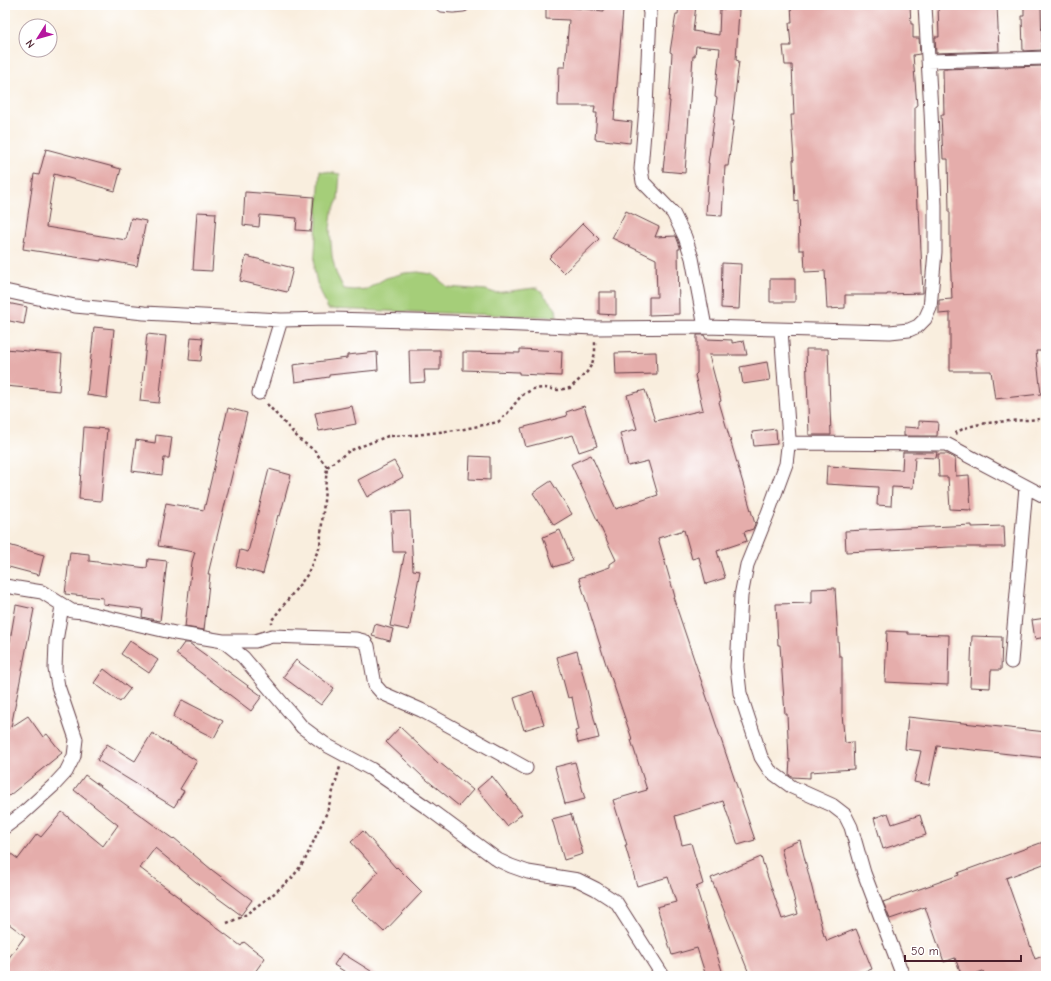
<svg xmlns="http://www.w3.org/2000/svg" width="1051" height="981" font-family="'Comic Neue',sans-serif">
<style>
.green{fill:#a5ce79;stroke:#787652}
.building{fill:#e5adab}
.lines{fill:none;stroke-linecap:round;stroke-linejoin:round}
.street-casing{stroke:#643e46;stroke-width:15}
.path{stroke:#643e46;stroke-width:2.5;stroke-dasharray:3 3;stroke-linecap:butt}
.street{stroke:#fff;stroke-width:13}
</style>
<rect width="100%" height="100%" fill="#fff"/>
<filter id="ink" filterUnits="userSpaceOnUse"><feTurbulence type="fractalNoise" baseFrequency=".025" numOctaves="2"/><feDisplacementMap in="SourceGraphic" scale="8" xChannelSelector="R" yChannelSelector="G"/><feConvolveMatrix kernelMatrix="1 2 1 2 8 2 1 2 1" color-interpolation-filters="sRGB"/></filter>
<filter id="wash" filterUnits="userSpaceOnUse"><feTurbulence type="fractalNoise" baseFrequency=".012" numOctaves="4" result="noise"/><feDisplacementMap in="SourceGraphic" scale="16" xChannelSelector="R" yChannelSelector="G"/><feGaussianBlur stdDeviation="0.9" result="paint"/><feColorMatrix in="noise" values="0 0 0 0 0 0 0 0 0 0 0 0 0 0 0 0 0 1.4 0 .05"/><feComposite in="paint" operator="in"/></filter>
<g filter="url(#wash)">
<rect width="100%" height="100%" fill="#f9eede"/>
<!-- green -->
<path class="green" d="M320,171L340,174L338,200L332,212L330,229L332,256L336,273L344,289L354,290L367,289L386,278L405,273L418,272L432,274L448,287L460,288L486,290L495,293L534,288H538L556,309L557,317L328,309L317,283L314,269Z"/>
<g id="blocks">
<!-- building -->
<path class="building" d="M546,5L604,11V8L623,10L614,120L632,122L630,143L595,139L597,113H594L595,106H558L559,67H565L569,20L546,19Z
M679,5H696L693,31L719,35L720,9L739,10L736,60L739,61L732,121H734L728,166H725L722,216L706,215L709,163H708L717,98L715,97L720,48L696,46L695,56H693L685,173L663,171L670,101H669L672,53L670,52L676,14H678Z
M791,5H910L911,24H913V38H919L920,54L913,55L917,106H915V149L917,209H919L923,293L887,294V295H845V308L827,309L825,271L805,272L804,250H799L798,200L795,201L793,160H794L791,115H794L792,65H785L783,46H791L789,23H792Z
M938,5H997L999,51L936,53L935,37H939Z
M1024,5H1041L1042,50L1023,51L1022,16H1024Z
M1043,66V211L1044,263H1046V351H1036L1041,394L995,399L991,371H950V313L939,314V300L952,299L950,254V212H949L948,159H943L941,115H944L943,69Z
M46,149L121,169L115,191L54,174L46,227L126,240L131,218L146,221L137,266L101,259V261L23,249L34,174L39,175Z
M245,192L314,197L311,231L296,230L297,218L260,215L259,227L243,225Z
M626,211L659,227L655,237L676,236L680,247V249H678L679,314L649,315V297H657L656,259L612,238Z
M197,212L216,213L212,271L193,270Z
M583,223L599,239L564,273L549,258Z
M246,256L293,268L287,292L240,281Z
M722,263L741,264L739,309L721,308Z
M770,279H795V302H770Z
M599,292H616V315L599,314Z
M7,303L27,307L24,324L5,320Z
M94,327L114,329L107,398L87,395Z
M147,334L166,336L159,403L140,401Z
M697,335H704L706,339L732,340V343L744,341L747,355H709L721,401L719,402L755,524L753,529L744,532L747,541L717,551L725,578L706,584L699,557L692,559L684,530L658,538L675,597H673L755,840L738,845L723,801L675,816L682,845L691,843L703,884L696,887L723,974L717,976H706L697,948L672,955L657,907L676,902L668,877L637,886L625,845H627L613,800L647,790L631,740L632,739L611,677H610L579,578L610,567V564L616,560L571,464L591,455L616,509L658,495L648,461L628,466L620,433L637,429L627,395L645,390L655,421L703,410L695,375L697,373Z
M191,337L203,338L201,361L189,360Z
M5,349L62,354L59,391L5,386Z
M520,349L562,351L561,376L519,374V372L463,370V352L520,353Z
M806,349H828L831,435H809Z
M409,350H440V370H424L425,382L410,383Z
M377,352L378,370L329,375V377L295,382L293,365L347,358V355Z
M656,352L657,374L616,375L615,353Z
M767,362L770,380L743,384L740,367Z
M352,406L356,424L319,431L315,413Z
M584,406L597,446L579,452L573,435L526,447L521,428L567,416L566,412Z
M228,408L247,413L208,574H210L204,630L185,627L192,562L195,552L158,546L166,503L204,510Z
M919,421L938,422L937,436H904V427L919,428Z
M84,427L107,429L101,501L79,499Z
M776,429L777,444L754,446L752,432Z
M156,435L172,437L169,458H164L162,475L132,471L136,440L155,443Z
M903,452H937L936,458L915,457L913,488L892,487L891,506L877,505L878,487L826,484L827,466L902,470Z
M938,454H947L955,458L956,476L969,475L971,510L950,509L948,477H939Z
M470,456L490,457V480L469,479Z
M394,461L403,477L367,497L358,480Z
M269,469L291,475L280,516L278,515L263,574L236,567L240,550L248,552Z
M551,481L572,514L554,525L533,493Z
M410,511L413,570L420,571L409,630L390,626L405,552H393L391,512Z
M972,525V527L1004,526L1005,547H950L846,552L845,531Z
M560,530L573,561L554,567L543,537Z
M5,544L44,555L39,575L5,566Z
M70,552L89,554V561L147,568L148,559L167,561L160,621L142,617L143,609L103,604V598L65,594Z
M835,588L839,656H842V715L845,743L853,742L854,769L810,772V778L792,777L789,775L790,759L789,760L787,714H785L780,645H778L776,604L812,603V589Z
M16,605L34,609L11,727L28,716L43,737L47,734L62,753L5,799V731L9,728H5V670Z
M1046,618V637L1035,639L1032,620Z
M375,624L393,629L390,641L372,636Z
M887,631L908,632V634L949,635L948,685L885,682Z
M972,636L1002,637L1001,670H991L990,688L970,687Z
M130,641L158,660L149,673L121,654Z
M184,643H189L262,696L251,711L176,654Z
M577,651L599,738L578,743L575,731L579,730L572,697L568,698L557,657Z
M296,660L334,688L321,705L283,677Z
M104,669L130,689L120,702L94,683Z
M533,691L544,724L524,730L514,698Z
M182,700L223,721L214,738L173,717Z
M908,717L1046,732V758L937,746L929,785L914,782L921,751L905,749Z
M400,727L439,764L440,763L473,790L459,806L422,776L386,742Z
M152,733L197,761L180,789L184,791L174,807L97,760L107,744L135,761Z
M575,762L585,799L565,804L555,767Z
M85,775L173,839L174,838L212,870L252,900L241,915L196,882L155,848L140,868L181,899L180,900L241,946L244,942L265,958L252,976H5V963L25,936L5,921V860L10,853L18,859L37,834L41,837L62,812L103,846L118,825L74,790Z
M492,776L522,814L507,826L477,789Z
M888,813L892,824L920,815L926,835L883,849L874,818Z
M571,814L583,854L564,860L552,819Z
M363,831L396,868L397,867L422,892L384,932L351,901L378,872L351,842Z
M800,840L824,936H825L827,941L856,929L872,969L853,976H750L711,878L761,857L782,919L798,914L781,848Z
M1046,841V863L1006,878L1035,959L1043,956L1046,966V976H985L983,971L969,976H962L955,958L944,962L925,907L890,919L883,902L959,875L958,873Z
M342,953L379,976H352L334,965Z"/>
</g>
</g>
<g filter="url(#ink)">
<use href="#blocks" fill-opacity="0" stroke="#643e46" stroke-width="1"/>
<g class="lines">
<defs>
<path id="street" d="M442,5L453,6L463,5
M648,5L650,13L646,108L641,169L643,182L673,213L685,237L692,258L705,327
M928,61L1046,58
M5,291L75,306L97,308L144,313L281,320L330,319L451,322L595,328L705,327L890,332L909,330L918,326L925,319L930,308L935,252V205L931,111L925,5
M781,330L789,438L786,464L768,513L747,565L741,596L737,667L740,693L761,757L770,771L792,787L832,805L845,815L851,827L864,873L903,976
M259,393L281,320
M788,443L946,444L1046,497
M5,586L42,592L72,611L84,612L175,633L223,641L243,657L293,716L302,727L314,736L328,746L371,769L429,809L498,860L511,866L528,872L578,880L596,889L616,902L663,976
M223,641H255L272,636L356,639L364,641L368,646L375,685L382,693L421,710L526,768
M1011,662L1026,487
M5,827L21,815L53,786L66,772L74,756L76,739L58,686L55,669L56,641L62,606"/>
</defs>
<!-- street casing -->
<use href="#street" class="street-casing"/>
<!-- path -->
<path class="path" d="M267,404L300,440L314,450L327,467L320,546L307,575L272,620V624
M955,434C971,419 1024,422 1046,418
M327,467L349,451L388,436L415,435L464,429L498,422L506,415L521,396L533,389L545,388L558,390L570,388L579,380L587,372L592,364L595,353V340
M227,923L242,917L271,896L292,878L305,860L327,812L340,767"/>
<!-- street -->
<use href="#street" class="street"/>
</g>
</g>
<!-- margin -->
<rect width="1051" height="981" fill="none" stroke="#fff" stroke-width="20"/>
<!-- north arrow -->
<g transform="translate(38 38) rotate(233)"><circle r="19" fill="#ffffff" stroke="#b7a5aa"/>
<path d="M0-3L7 15L0 10L-7 15Z" fill="#b5179e"/>
<text y="-6" font-size="11" font-weight="bold" text-anchor="middle" fill="#4a1f2b">N</text>
</g>
<!-- scale -->
<path d="M905 955v6h116v-6" fill="none" stroke="#4a1f2b" stroke-width="2"/>
<text x="911" y="955" font-size="12" fill="#4a1f2b" stroke="#ffffff" stroke-width="3" paint-order="stroke">50 m</text>
</svg>
